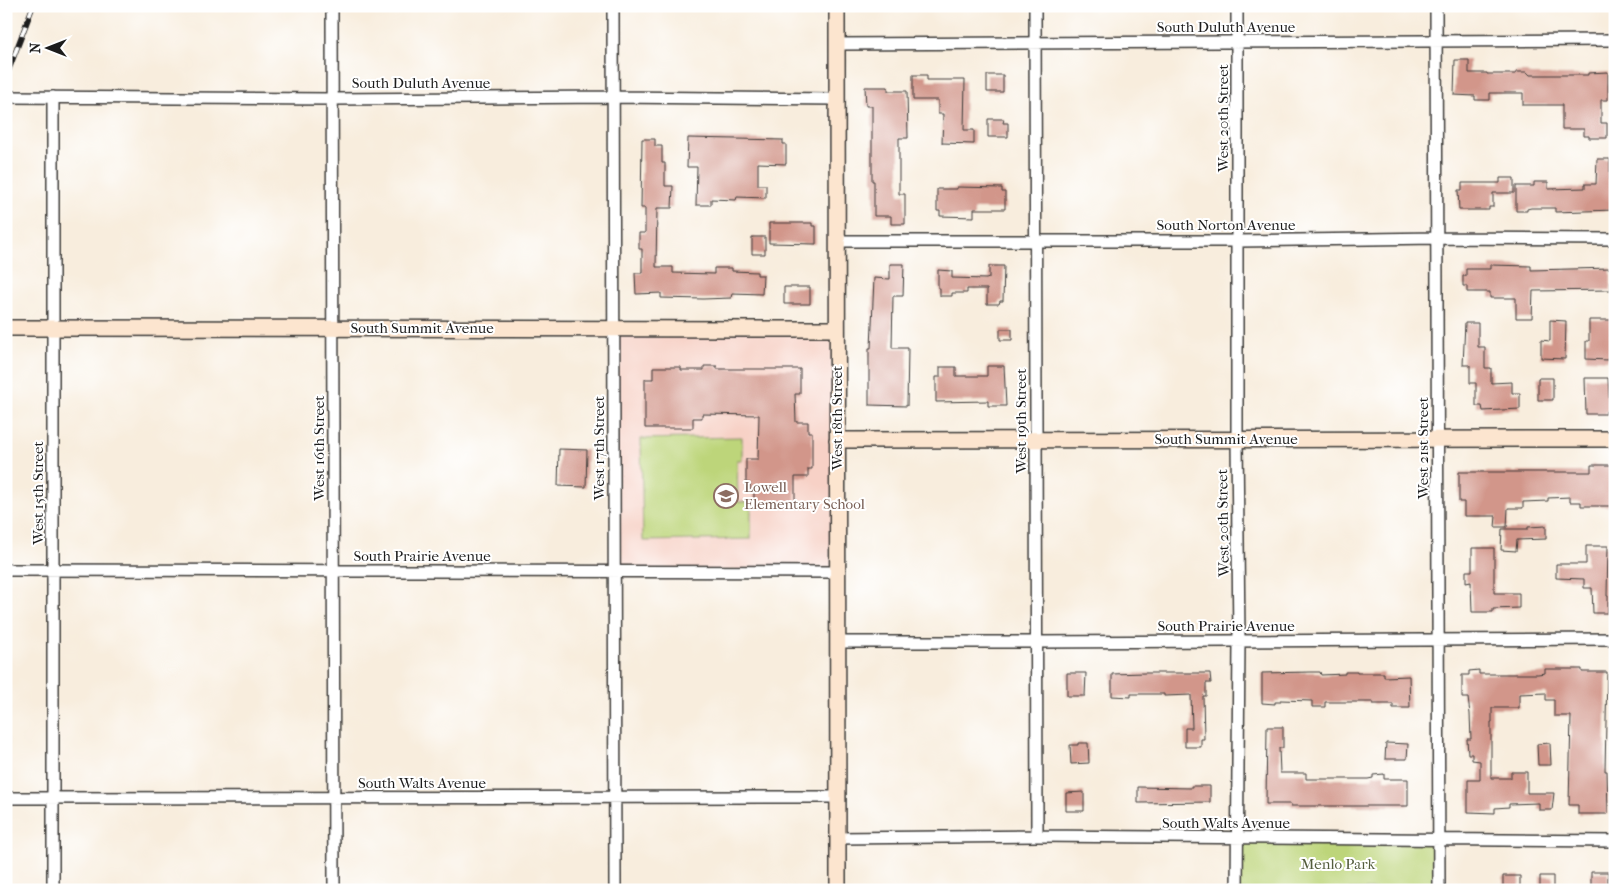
<svg xmlns="http://www.w3.org/2000/svg" width="1621" height="896" font-family="'IM FELL French Canon',serif">
<style>
.built{fill:#f7d1c6}
.green{fill:#bdd57a;stroke:#6c784b}
.building{fill:#d2968a}
.lines{fill:none;stroke-linecap:round;stroke-linejoin:round}
.street-casing{stroke:#3d3b39;stroke-width:14}
.secondary-casing{stroke:#3d3b39;stroke-width:18}
.street{stroke:#fff;stroke-width:11}
.secondary{stroke:#fce5cf;stroke-width:15}
.rail-casing{stroke:#1c1c1c;stroke-width:5.5}
.rail{stroke:#fff;stroke-width:4;stroke-dasharray:11;stroke-linecap:butt}
.labels{text-anchor:middle;stroke-width:4;stroke-linejoin:round;paint-order:stroke}
.street-label{font-size:15px;fill:#1c1c1c;stroke:#fff}
.education-label{font-size:15px;fill:#785e54;stroke:#fff;text-anchor:start}
.park-label{font-size:15px;fill:#545d3d;stroke:#fff}
</style>
<rect width="100%" height="100%" fill="#fff"/>
<filter id="ink" filterUnits="userSpaceOnUse"><feTurbulence type="fractalNoise" baseFrequency=".02" numOctaves="2"/><feDisplacementMap in="SourceGraphic" scale="10" xChannelSelector="R" yChannelSelector="G"/><feConvolveMatrix kernelMatrix="1 2 1 2 8 2 1 2 1" color-interpolation-filters="sRGB"/></filter>
<filter id="wash" filterUnits="userSpaceOnUse"><feTurbulence type="fractalNoise" baseFrequency=".0096" numOctaves="4" result="noise"/><feDisplacementMap in="SourceGraphic" scale="20" xChannelSelector="R" yChannelSelector="G"/><feGaussianBlur stdDeviation="1.12" result="paint"/><feColorMatrix in="noise" values="0 0 0 0 0 0 0 0 0 0 0 0 0 0 0 0 0 1.4 0 .05"/><feComposite in="paint" operator="in"/></filter>
<g filter="url(#wash)">
<rect width="100%" height="100%" fill="#f8eddd"/>
<!-- built -->
<path class="built" d="M614,329H837V572L614,570Z"/>
<!-- green -->
<path class="green" d="M742,437V460H737L738,502H751V539L643,541L641,439Z
M1237,838L1439,839V890H1237Z"/>
<g id="blocks">
<!-- building -->
<path class="building" d="M1455,60H1469V73H1487V74H1516V72H1527L1530,75H1588V73L1608,72V100H1601V123H1607V138H1589V136H1584V129H1562V105H1523V93H1490V100H1475V96L1454,95Z
M913,75H927V80H965L964,130H974V144L942,143L943,114H938V100H913Z
M987,75H1003V92H987Z
M865,87H888V91H907L908,138H899V194H905V224H891V216H874V181H872V106H866Z
M988,119H1004L1003,123H1008V137H988Z
M688,138L783,140V144H786V164L758,163V185H766V198L737,197L736,200L711,199V205H696L697,167H687Z
M642,139H655V146H662V163H665V186H673L672,208H657L656,267H673V273L714,274V268H732V271L757,272V275H763L762,294L732,293L731,298L703,299L661,298V293L636,294L635,273H642V249H639V233H645V208H641Z
M1597,159H1610V180H1614V210L1555,212V208H1531L1527,209V211H1516V186H1534V182H1548V189L1585,188V184H1596Z
M1500,178H1514V193H1493V207H1489V210H1459L1458,190H1462V183H1500Z
M957,187L1002,188V192H1005V209H974V217L940,216V211H937V189H957Z
M769,223H812V226H816V244L769,243Z
M752,237H765V254H752Z
M890,264H904L903,296H893L892,348H908L907,406L869,405V348H871L874,278L890,279Z
M1490,265L1531,266V270L1611,268V290L1533,291L1532,318H1516V298H1490V292H1467V286H1463V276H1466V269H1490Z
M989,266H1004L1003,301H1000L999,304H987V289H967V293H952V296H940V288H938V270L952,271V278L986,279L989,278Z
M784,287H810V304H784Z
M1550,320L1566,321L1565,359L1541,358V340L1550,341Z
M1589,320H1613V332H1611L1610,337V358H1608V360L1586,359V341H1589Z
M1465,323H1478V347H1485V368H1491V383L1512,382V393H1520V409L1483,411L1482,406H1476V383H1470V365H1463Z
M1000,329H1012V340H1000Z
M704,366H717V369H800V394H795L796,422H808V432H812V469H808V477H795V505H754V490H750V483H746V459H758L759,415L702,414V418H693V428H645V379H653V367H681V370H704Z
M987,366H1004L1006,406H988V401L936,402V377H940V367H956V376H987Z
M1538,378H1553V400H1538Z
M1585,378H1608L1610,411H1606V414H1586Z
M559,449L587,450L586,487L558,486Z
M1591,465H1615V506H1581V502H1570V497L1548,498V501L1523,502V508H1508L1507,527H1495L1496,516H1464V502H1459V472H1591Z
M1546,526V539L1517,540L1516,551L1501,550L1502,529H1528V527Z
M1586,546H1608L1607,596H1608V613H1593L1592,588H1584V579L1556,578V564H1586Z
M1472,548H1494V593H1519V608L1493,609V612H1472L1471,582L1466,583V571H1472Z
M1545,669H1582V672H1607L1605,771H1607L1608,814H1578V805H1569L1571,716H1554V700H1546V693L1519,694V708H1492V722H1491V778H1511V772H1527V793H1554L1552,810H1539V803L1509,804V807L1495,808V813L1468,812V780H1480V761L1472,760V754H1468L1467,739H1471L1470,714L1468,698H1462V675H1469V671L1479,670V674H1538L1545,673Z
M1311,672H1320L1321,675L1345,674V672H1357V673H1384V677L1409,676L1410,708H1393V704H1373V702H1325V707H1312V701L1280,700V702H1275V704L1262,703V673Z
M1067,673H1086L1085,696H1067Z
M1145,673H1210L1211,683H1206V696H1203L1204,739H1201V747H1185V728H1192L1191,695L1164,696V694H1131V697L1112,696V674Z
M1267,727H1283V748H1279L1280,773H1306V779H1368L1373,778V775L1384,774V779H1408V806H1291V804H1266Z
M1078,743H1088L1089,763L1071,764L1070,745H1078Z
M1386,743L1408,744L1407,759H1385Z
M1550,743L1551,765H1538L1537,744Z
M1191,786H1210V802L1138,803V787L1191,788Z
M1084,792V811H1066V793Z
M1591,872H1608V890H1591Z
M1503,876H1520V890H1503Z
M1540,876H1553V890H1540Z"/>
</g>
</g>
<g filter="url(#ink)">
<use href="#blocks" fill-opacity="0" stroke="#3d3b39" stroke-width="1"/>
<g class="lines">
<defs>
<path id="street" d="M332,6L334,890
M613,6L615,890
M1035,6L1037,836
M1237,6V439L1239,641L1237,890
M1436,6L1439,890
M837,44L1615,40
M6,97L332,99L614,97L837,99
M837,241H1238L1437,238L1615,239
M6,570L837,572
M837,642H1036L1615,639
M6,798L837,797
M838,838L1037,836L1615,841
M53,890V97"/>
<path id="secondary" d="M837,6L838,890
M6,328L837,329
M837,440L1615,439"/>
</defs>
<!-- street casing -->
<use href="#street" class="street-casing"/>
<!-- secondary casing -->
<use href="#secondary" class="secondary-casing"/>
<!-- street -->
<use href="#street" class="street"/>
<!-- secondary -->
<use href="#secondary" class="secondary"/>
<defs>
<path id="rail" d="M6,77L33,6"/>
</defs>
<!-- rail casing -->
<use href="#rail" class="rail-casing"/>
<!-- rail -->
<use href="#rail" class="rail"/>
</g>
</g>
<!-- icons -->
<defs>
<symbol id="school-ring" viewBox="-11 -11 22 22"><circle r="9.5" fill="#fff" stroke="#8d6e63" stroke-width="1.5"/><path d="M0-5L7-2L0 1L-7-2ZM-4 1L0 2.5L4 1V4Q0 6-4 4Z" fill="#8d6e63"/></symbol>
</defs>
<g fill-rule="evenodd">
<use href="#school-ring" x="712" y="482" width="28" height="28"/>
</g>
<g class="labels">
<!-- street labels -->
<g class="street-label">
<text x="1226" y="32">South Duluth Avenue</text>
<text x="421" y="88">South Duluth Avenue</text>
<text transform="translate(1223 118) rotate(-90)" y="5">West 20th Street</text>
<text x="1226" y="230">South Norton Avenue</text>
<text x="422" y="333">South Summit Avenue</text>
<text transform="translate(837 418) rotate(-90)" y="5">West 18th Street</text>
<text transform="translate(1021 421) rotate(-90)" y="5">West 19th Street</text>
<text x="1226" y="444">South Summit Avenue</text>
<text transform="translate(319 448) rotate(-90)" y="5">West 16th Street</text>
<text transform="translate(599 448) rotate(-90)" y="5">West 17th Street</text>
<text transform="translate(1423 448) rotate(-90)" y="5">West 21st Street</text>
<text transform="translate(38 493) rotate(-90)" y="5">West 15th Street</text>
<text transform="translate(1223 523) rotate(-91)" y="5">West 20th Street</text>
<text x="422" y="561">South Prairie Avenue</text>
<text x="1226" y="631">South Prairie Avenue</text>
<text x="422" y="788">South Walts Avenue</text>
<text x="1226" y="828">South Walts Avenue</text>
</g>
<!-- education labels -->
<g class="education-label">
<text x="744" y="492">Lowell<tspan x="744" dy="17">Elementary School</tspan></text>
</g>
<!-- park labels -->
<g class="park-label">
<text x="1338" y="869">Menlo Park</text>
</g>
</g>
<!-- margin -->
<rect width="1621" height="896" fill="none" stroke="#fff" stroke-width="25"/>
<!-- north arrow -->
<g transform="translate(48 48) rotate(270)" stroke="#ffffff" stroke-width="4" paint-order="stroke">
<path d="M0-4L9 19L0 12L-9 19Z" fill="#1c1c1c"/>
<text y="-8" font-size="14" font-weight="bold" text-anchor="middle" fill="#1c1c1c">N</text>
</g>
</svg>
